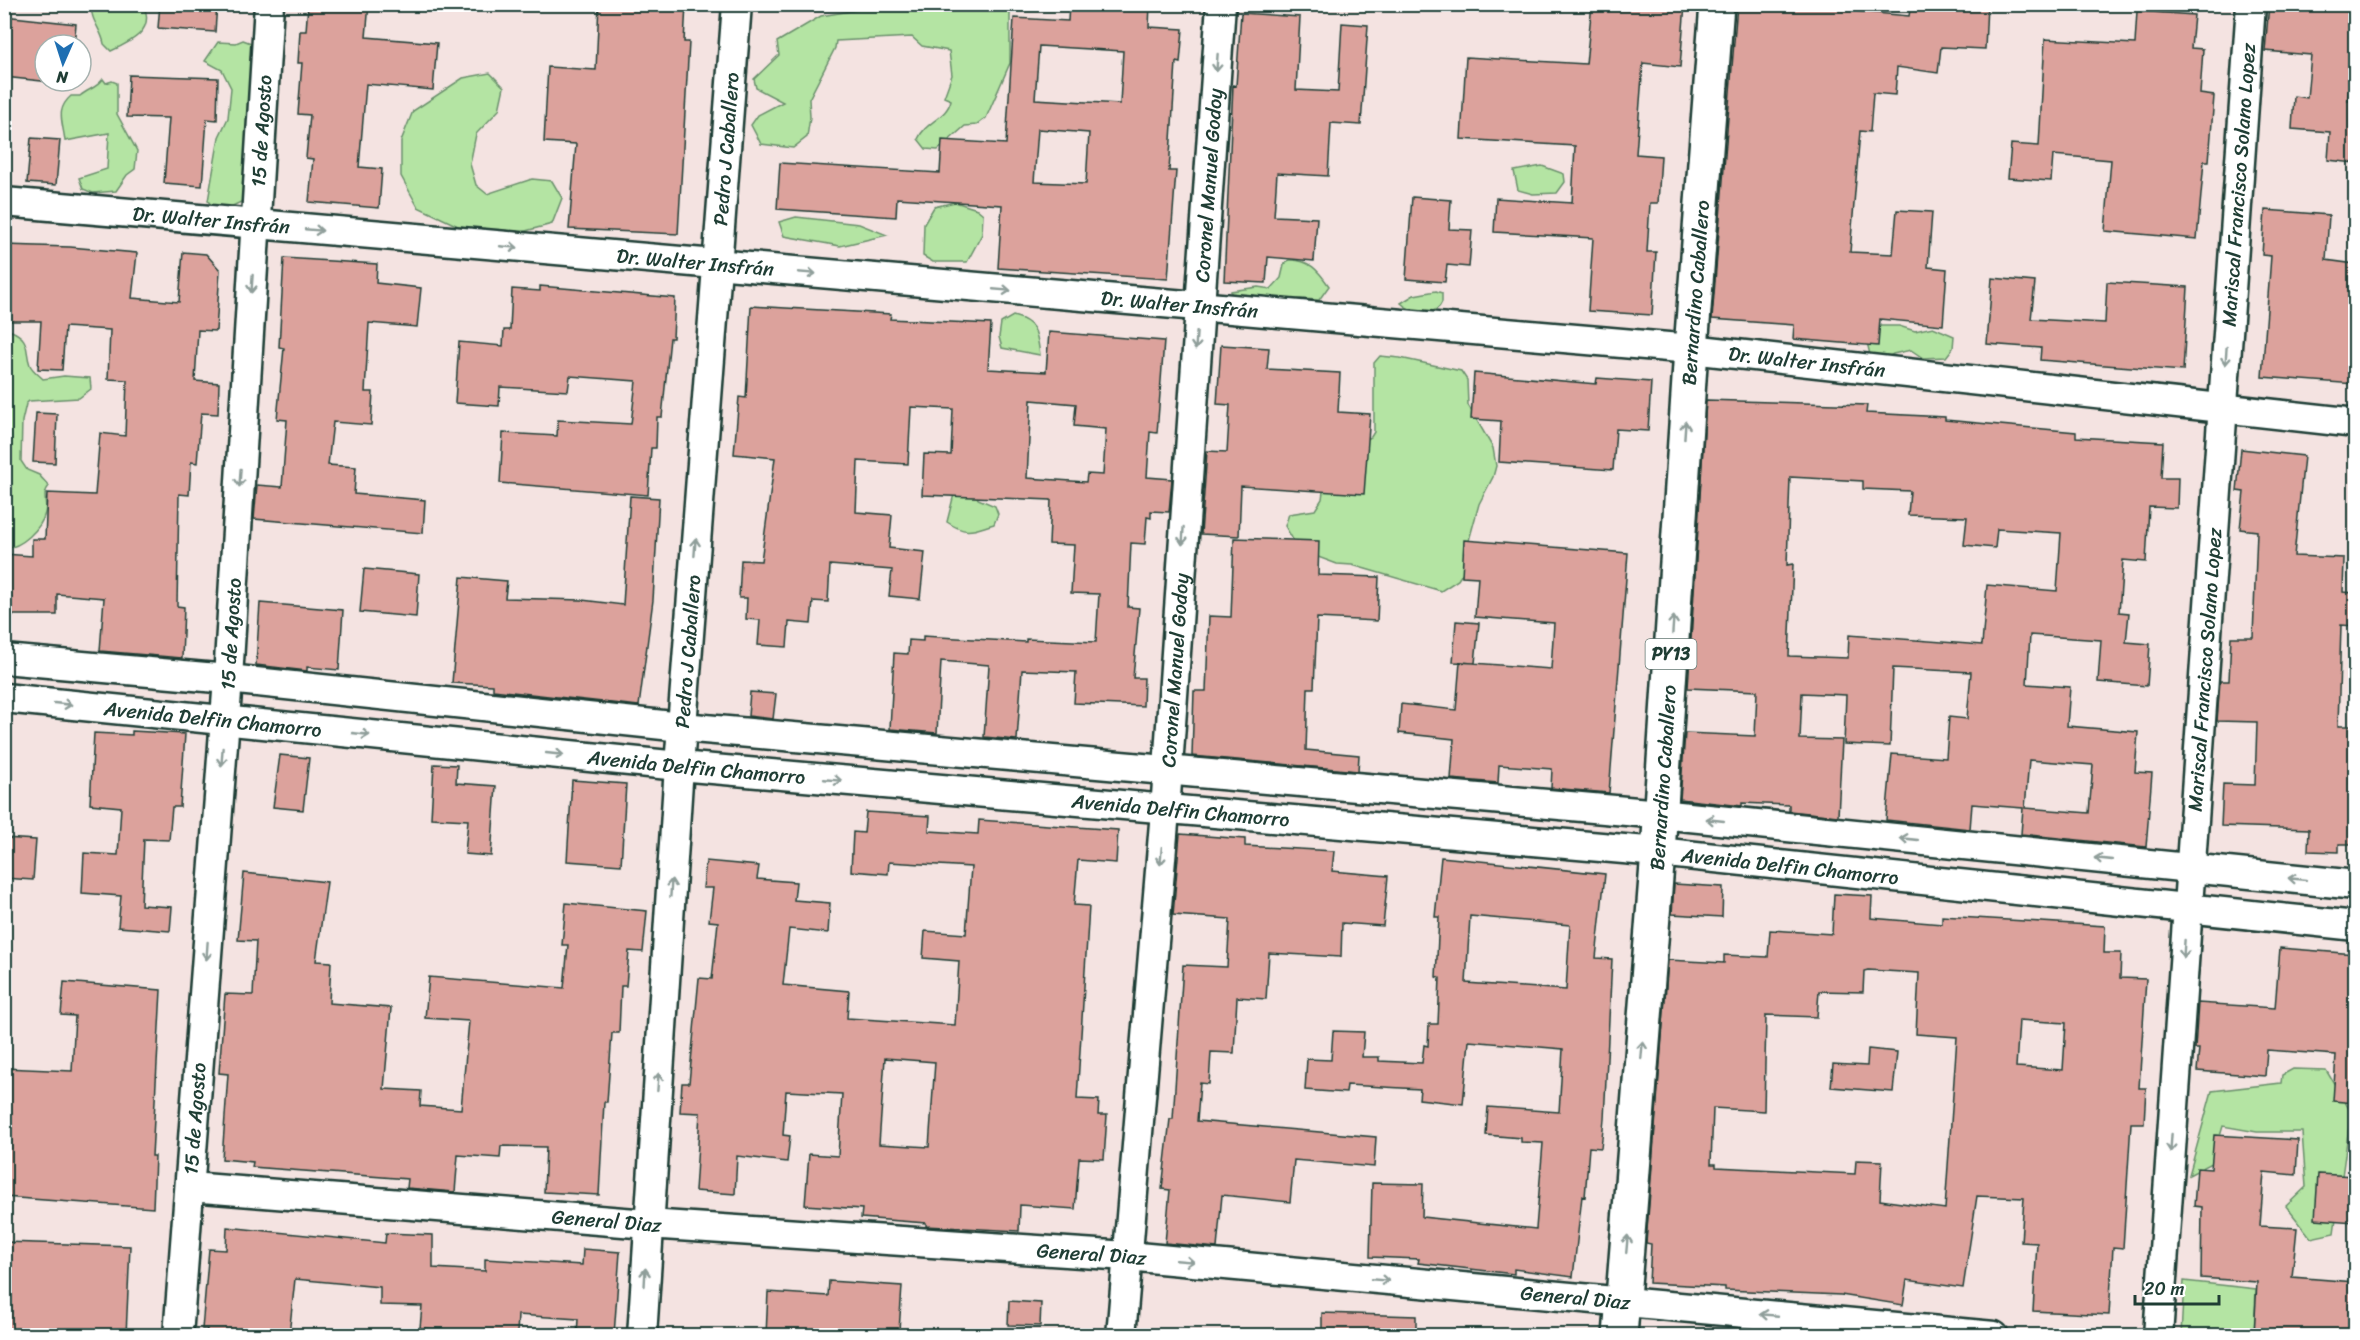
<svg xmlns="http://www.w3.org/2000/svg" width="2360" height="1340" font-family="Sriracha,sans-serif">
<style>
.green{fill:#b4e4a3;stroke:#6a906c;stroke-width:1.5}
.building{fill:#dca29c;stroke:#1f3d34;stroke-width:1.5;fill-rule:evenodd}
.lines{fill:none;stroke-linecap:round;stroke-linejoin:round}
.street-casing{stroke:#1f3d34;stroke-width:33}
.highway-casing{stroke:#1f3d34;stroke-width:38}
.street{stroke:#fff;stroke-width:28}
.highway{stroke:#fff;stroke-width:33}
.oneway{stroke:#8f9e9a}
.labels{text-anchor:middle;stroke-width:4.5;stroke-linejoin:round;paint-order:stroke}
.shield{fill:#fff;stroke:#627771;stroke-width:1.5}
.shield-label{font-size:18px;font-weight:bold;fill:#1f3d34}
.street-label{font-size:20px;fill:#1f3d34;stroke:#fff}
</style>
<rect width="100%" height="100%" fill="#f4e3e1"/>
<filter id="ink" filterUnits="userSpaceOnUse"><feTurbulence type="fractalNoise" baseFrequency=".0167" numOctaves="2"/><feDisplacementMap in="SourceGraphic" scale="12" xChannelSelector="R" yChannelSelector="G"/><feConvolveMatrix kernelMatrix="1 2 1 2 8 2 1 2 1" color-interpolation-filters="sRGB"/></filter>
<g filter="url(#ink)">
<!-- green -->
<path class="green" d="M92,5H143C156,30 131,42 111,51L104,44C102,30 89,19 92,5Z
M866,5H1010V63L986,118L977,125L965,126L938,150L926,149L918,139C925,122 947,118 951,100L944,97L952,75L949,51L922,46L912,37L836,41L835,48L809,99L810,117L807,137L793,148L761,144L751,125L758,115L783,102L756,88L754,79L779,55L777,42L821,16L857,10Z
M243,40L251,43L257,49L249,193L241,202L218,213L208,201L219,137L228,118L231,88L222,70L205,61L218,42L236,43Z
M490,73L504,87L499,110L476,134L470,164L476,185L487,194L532,179L552,181L562,198L552,224L514,234L458,226L418,207L401,176V141L413,111L463,78Z
M103,79L106,83L112,81L117,83V114L137,151L135,169L127,175L116,191L93,193L83,189L79,178L107,169L109,133L65,141C63,122 55,110 71,96H80C88,89 97,88 103,79Z
M1542,166L1564,174L1565,182L1557,193L1533,194L1518,190L1514,171Z
M955,202L977,209L983,214L982,234L967,262H933L923,256L924,224L934,207Z
M796,217L859,224L887,235L840,246L784,236L779,222Z
M1289,260C1309,259 1318,270 1329,286L1319,300L1301,299L1249,304L1231,297V291L1258,287L1271,289L1281,278L1284,265Z
M1436,291L1442,293V302C1436,318 1410,313 1401,303L1414,295Z
M1013,316C1037,322 1037,333 1040,355L1002,348L999,337L1001,323Z
M1873,326H1899L1915,331L1933,327L1954,336L1953,348L1946,357L1923,358L1911,350L1893,354L1882,361L1871,359L1867,342Z
M9,330C32,339 24,349 30,365C32,370 39,375 43,379L64,376L90,378L91,389L79,398L29,401L26,404L22,421L21,461L27,470L39,475L49,486C41,495 48,503 45,513C41,529 21,548 5,548L4,341Z
M1380,356L1400,358L1461,371L1467,380L1468,405L1493,448L1496,466L1493,477L1479,504L1468,544L1465,569L1458,580L1441,591L1352,565L1337,564L1299,550L1285,526L1289,514L1315,510L1322,499L1327,462L1371,437L1374,432V363Z
M954,494H976L978,499L995,506L998,514L994,524C973,530 968,536 947,522Z
M2293,1069L2326,1070L2351,1112L2334,1233L2311,1238L2286,1206L2306,1187L2302,1132H2257L2223,1126L2212,1163L2189,1175L2212,1091L2281,1083L2282,1075Z
M2184,1281L2256,1289L2254,1335H2181Z"/>
<!-- building -->
<path class="building" d="M160,4H217L215,32L158,28Z
M308,4H369L366,37L437,43L433,90L366,84L359,167L382,169L379,208L309,202L313,159L306,158L310,115L298,114L302,63H298L300,31H306Z
M599,4H686L684,42H689L678,234L569,229L576,144L544,142L548,67L596,70Z
M1069,4H1150L1149,27L1183,29L1180,63L1176,62L1169,171H1176L1168,279L998,268L1002,205L897,198L896,217L777,209L780,163L940,173L942,140L1006,144L1014,18L1068,21ZM1039,46L1123,51L1120,104L1035,99ZM1038,129L1089,133L1086,184L1034,182Z
M1592,4H1685L1680,67L1643,63L1636,154L1661,156L1658,203H1650L1647,252H1656L1652,315L1588,311L1593,238L1494,232L1496,198L1572,203L1575,146L1461,139L1466,57L1586,64Z
M1737,4H1854V11L1909,16L1911,4H1987L1985,49L1941,47L1938,73L1897,67L1895,95L1873,93L1870,132L1860,131L1850,252L1893,254L1897,210L1932,212L1928,267L1947,269L1943,325L1880,319L1878,346L1793,339L1794,325L1712,319Z
M2269,4H2355V58H2351L2348,101H2355V163L2328,160L2330,132L2292,129L2294,96L2307,98L2311,55L2265,51Z
M2137,11L2194,15L2191,48L2203,49L2200,94L2214,96L2209,161H2204L2197,239L2105,231L2111,160L2053,155L2051,181L2008,178L2011,144L2039,146L2045,39L2135,44Z
M1241,13L1300,17L1296,90L1338,92L1342,23L1368,25L1361,125L1331,123L1328,176L1277,173L1274,216L1317,218L1314,261L1268,257L1266,283L1224,281L1233,85L1236,86Z
M4,16L76,24L74,45H45V81H70V84L4,77Z
M129,75L218,78L217,120L207,119L202,186L164,183L169,118L127,117Z
M31,138L60,140L56,185L27,183Z
M1412,197L1451,200L1449,229L1472,230L1469,267L1447,265L1445,282L1406,279Z
M2265,210L2329,215L2326,260L2355,264V384L2262,377L2271,256L2262,255Z
M4,245L70,247L137,253L132,298L179,302L183,252L206,254L220,270L216,331L198,330L195,381L219,383L218,414L201,413L197,463L191,462L189,495L179,494L177,606L184,607L182,658L100,651L104,598L57,594V615H4V554L32,556V539H45L47,493L95,495L100,433L125,436L127,380L108,379L110,330L65,327L62,370L38,369L41,321H4Z
M284,258L377,264L376,283L421,288L417,327L369,323L365,392H373L371,425L333,422L328,465L356,467L354,494L425,500L423,533L254,519L257,485L282,487L287,420L277,419L284,348L279,347Z
M1992,278L2035,282L2031,319L2105,323L2107,282L2188,287L2183,371L2040,360L2041,348L1987,344Z
M540,286L675,298L673,338H670L662,417H657L656,448H651L648,495L500,483L503,433L557,436L558,420L631,424L636,381L570,376L568,391L500,387L499,406L455,403L459,342L503,346L504,330H510L512,289L540,291Z
M751,306L891,314L890,319L991,324L988,369L1046,372L1049,332L1164,341L1157,433L1150,432L1147,477L1172,479L1169,512L1151,511V518L1147,517L1145,544L1131,543L1128,607L1139,608L1133,678H1144L1143,706L1074,703L1076,672L1022,670L1017,740L984,737L989,665L941,661L937,733L890,729L894,653L908,654L909,640L923,641V636L1026,642V639L1096,642L1099,594L1071,593L1074,545L1049,544L1051,500L922,495L924,454L951,455L953,409L911,407L908,464L858,461L856,512L892,515L889,548L925,552L920,599L889,596L892,570L830,565L828,602L813,601L811,624L789,622L787,647L758,645L760,620L746,619L747,598H739L741,560L761,561L775,458L734,454L739,397L746,398ZM1031,400L1076,404L1074,426L1106,429L1103,475L1087,474L1086,482L1027,478Z
M1221,345L1269,348L1267,369L1340,373L1338,412L1370,414L1364,494L1241,486L1239,536L1201,534L1207,451L1227,452L1230,405L1217,404Z
M1474,373L1596,384L1597,378L1651,382L1648,431L1616,429L1613,470L1499,462L1501,421L1471,419Z
M1706,400L1867,405L1866,413L1945,417V420L2076,432V437L2163,442L2161,478H2178L2177,508L2149,507L2146,562L2123,560L2119,612L2129,613L2126,642L2150,644L2147,686L2098,682L2101,640L2030,635L2027,684L2070,687L2067,726L2138,732L2135,772L2152,773L2146,847L2021,834L2023,808L1972,804L1970,829L1886,820L1892,754L1946,758L1949,717L1967,719L1971,672L1893,668L1890,746L1844,744L1846,695L1802,693L1800,739L1842,740L1838,816L1789,811V805L1742,803V806L1680,799L1685,733L1755,736L1757,691L1688,688ZM1790,477L1863,481V489L1910,491L1908,515L1967,517L1964,545L1995,548L1997,529L2061,533L2057,591L1987,585L1982,645L1849,635L1848,658L1789,656L1793,564L1787,565ZM2029,760L2093,765L2089,813L2025,808Z
M36,413L57,414L55,463L33,462Z
M2241,449L2304,456L2294,556L2344,558L2343,592L2355,593V626L2341,625L2338,726H2352L2350,784H2355V844H2339V852L2308,851L2309,829L2221,826L2223,784L2255,785L2257,722L2217,721L2220,681H2229L2231,637H2253L2257,531L2240,529L2244,492L2237,491Z
M630,496L659,498L653,600L639,706L493,690V685L452,683L461,577L507,581L505,598L582,600L623,605Z
M1234,538L1319,541L1318,575L1379,577L1377,621L1317,618L1314,688H1308L1306,750L1359,755L1358,771L1192,756L1194,691H1206L1209,616L1231,617Z
M1464,540L1628,553L1609,793L1551,788L1552,769L1499,765L1498,783L1451,779L1454,739L1399,733L1401,704L1456,710L1460,662L1551,669L1554,623L1475,617L1478,577L1462,576Z
M364,569L419,574L416,617L360,612Z
M260,603L343,610L339,670L307,667V671L256,665Z
M1456,621L1479,623L1475,663L1453,662Z
M750,692L776,694L773,719L748,716Z
M132,731L185,734L180,807H172L169,840L144,839L141,905L172,907L170,931L118,927L121,896L82,893L84,853L118,855L121,807L90,804L94,733L132,735Z
M280,755L309,758L303,810L273,807Z
M434,764L457,765L456,783L496,786L491,856L465,854L468,820L431,818Z
M572,780L626,784L621,865L567,861Z
M866,812L930,816L929,831L978,834L979,820L1118,830L1116,863L1078,860L1074,905L1089,906L1077,1099L1099,1100L1098,1115H1107L1104,1159L1079,1158L1075,1209L1020,1205L1019,1231L926,1226V1223L861,1218L862,1209L805,1205L809,1154L838,1156L842,1094L786,1091L783,1135L790,1136L787,1162L737,1156L735,1194L695,1191L700,1113L680,1112L682,1083H689L699,978L712,979L718,922L709,921L713,888H703L706,861L759,866L757,879L796,882L794,900L830,903L828,933L789,929L783,985L849,991L847,1018L955,1025L959,961L923,958L925,931L966,934L971,867L889,862L888,874L851,871L853,832L864,833ZM885,1058L935,1062L929,1147L879,1144Z
M1180,834L1245,839V846L1334,851L1332,871L1388,876L1383,926L1342,923L1341,957L1269,953L1266,999L1237,997L1234,1053L1211,1052L1209,1084L1200,1083L1197,1121L1376,1137L1374,1167L1294,1160L1290,1202L1222,1195L1217,1248L1165,1243L1170,1190L1162,1189L1170,1119H1173L1183,965L1227,967L1230,919L1173,915Z
M4,838L36,840L33,880L4,878Z
M1441,857L1605,874L1596,958L1612,959L1604,1119L1601,1148L1589,1147L1585,1197L1582,1196L1573,1277L1514,1269V1274L1418,1263L1419,1259L1370,1257L1372,1183L1423,1184L1422,1217L1536,1229L1543,1143L1521,1142V1138L1486,1135L1488,1107L1559,1112L1563,1049L1469,1041L1463,1104L1419,1099L1420,1089L1347,1085L1346,1093L1305,1090L1307,1059L1331,1060L1333,1031L1364,1032L1362,1057H1379V1061L1422,1063L1424,1045L1428,1046L1429,1024H1438L1440,978L1436,977L1439,917H1435ZM1470,916L1570,925L1566,990L1466,983Z
M244,873L327,882L316,961L331,962L329,1003L391,1008L384,1089L421,1091L420,1106L461,1109L469,1021L425,1018L429,977L564,988L568,945H562L566,903L647,911L643,952L629,951L626,986H621L619,1033H612L607,1102H604L599,1195L544,1192L546,1147L501,1146L500,1158L458,1155L455,1192L407,1188L408,1179L252,1167L253,1162L222,1159L228,1074L219,1073L225,994L253,995L256,941L238,940Z
M1674,884L1723,887L1722,917L1672,914Z
M1834,894L1872,896L1871,918L1942,924V916L2105,926L2104,953H2121L2120,978L2146,979L2139,1088H2146L2144,1123H2131L2123,1248L2113,1247L2109,1315L2033,1311L2037,1243L2021,1242L2024,1198L1977,1196L1963,1288L1907,1280L1903,1305L1841,1295L1725,1290V1287L1649,1283L1651,1244L1646,1243L1668,960L1724,963V955L1768,957L1770,930L1832,934ZM1868,970L1919,973L1916,1034L1957,1037L1945,1209L1880,1200L1882,1161L1856,1160L1855,1174L1716,1167V1164H1711L1713,1108L1764,1111L1766,1015L1817,1017L1819,991L1863,992L1864,971ZM2019,1020L2066,1023L2063,1070L2016,1067Z
M2280,948L2355,954V1103L2333,1101L2336,1055L2267,1050L2265,1076L2197,1071L2199,1049H2195L2198,1003L2275,1008Z
M64,982L161,990L152,1156H155L153,1208L4,1197V1068L72,1071L75,1016L61,1015Z
M1868,1049L1897,1052L1893,1092L1831,1087L1833,1064L1867,1066Z
M2214,1135L2298,1140L2296,1175L2264,1172L2260,1226L2297,1228L2292,1277L2355,1282V1335H2254L2257,1282L2201,1278L2202,1207L2194,1206L2197,1168L2211,1169Z
M2318,1174L2355,1176V1222L2315,1219Z
M227,1227L385,1243L386,1233L433,1235V1268L485,1271V1259L582,1265L583,1249L620,1252L614,1335H577L578,1319L518,1315L517,1334L420,1328L422,1306L380,1305V1287L295,1279L289,1335H206L207,1329H202L209,1249L226,1250Z
M4,1242L130,1246L126,1335H4Z
M829,1281L902,1286L899,1331L859,1329V1335H766L768,1292L828,1296Z
M1009,1301L1041,1303L1040,1326L1008,1325Z
M1322,1313L1416,1316V1335H1322Z"/>
<g class="lines">
<defs>
<g id="street">
<path id="s1" d="M4,202L1691,349L2356,423"/>
<path d="M4,659L228,679L682,727L1660,814L2356,885"/>
<path id="s2" d="M4,698L679,766L1658,852L2356,926"/>
<path id="s3" d="M190,1187L648,1224L1127,1256L1994,1336"/>
<path id="s4" d="M178,1336L228,679L269,4"/>
<path id="s5" d="M642,1336L679,766L737,4"/>
<path id="s6" d="M1121,1336L1165,811L1221,4"/>
<path id="s7" d="M2158,1336L2251,4"/>
</g>
<g id="highway">
<path id="s8" d="M1620,1336L1658,852L1691,349L1717,4"/>
</g>
</defs>
<!-- street casing -->
<use href="#street" class="street-casing"/>
<!-- highway casing -->
<use href="#highway" class="highway-casing"/>
<!-- street -->
<use href="#street" class="street"/>
<!-- highway -->
<use href="#highway" class="highway"/>
</g>
<!-- one-way arrows -->
<defs><path id="oneway-shaft" d="M-6 0H5M1.5-3L5.5 0L1.5 3" fill="none" stroke-width="1.6" stroke-linecap="round" stroke-linejoin="round" transform="scale(1.5)"/></defs>
<g class="oneway">
<use href="#oneway-shaft" transform="translate(1217 63) rotate(94)"/>
<use href="#oneway-shaft" transform="translate(314 230) rotate(5)"/>
<use href="#oneway-shaft" transform="translate(509 247) rotate(5)"/>
<use href="#oneway-shaft" transform="translate(807 273) rotate(5)"/>
<use href="#oneway-shaft" transform="translate(252 284) rotate(94)"/>
<use href="#oneway-shaft" transform="translate(1002 290) rotate(5)"/>
<use href="#oneway-shaft" transform="translate(1196 341) rotate(94)"/>
<use href="#oneway-shaft" transform="translate(2226 356) rotate(94)"/>
<use href="#oneway-shaft" transform="translate(1685 430) rotate(-86)"/>
<use href="#oneway-shaft" transform="translate(240 478) rotate(94)"/>
<use href="#oneway-shaft" transform="translate(1183 536) rotate(94)"/>
<use href="#oneway-shaft" transform="translate(695 547) rotate(-86)"/>
<use href="#oneway-shaft" transform="translate(1673 625) rotate(-86)"/>
<use href="#oneway-shaft" transform="translate(63 704) rotate(6)"/>
<use href="#oneway-shaft" transform="translate(361 734) rotate(6)"/>
<use href="#oneway-shaft" transform="translate(555 754) rotate(6)"/>
<use href="#oneway-shaft" transform="translate(222 757) rotate(94)"/>
<use href="#oneway-shaft" transform="translate(833 780) rotate(5)"/>
<use href="#oneway-shaft" transform="translate(1715 820) rotate(-174)"/>
<use href="#oneway-shaft" transform="translate(1909 839) rotate(-174)"/>
<use href="#oneway-shaft" transform="translate(1161 856) rotate(95)"/>
<use href="#oneway-shaft" transform="translate(2103 859) rotate(-174)"/>
<use href="#oneway-shaft" transform="translate(2297 879) rotate(-174)"/>
<use href="#oneway-shaft" transform="translate(671 888) rotate(-86)"/>
<use href="#oneway-shaft" transform="translate(2184 949) rotate(94)"/>
<use href="#oneway-shaft" transform="translate(207 951) rotate(94)"/>
<use href="#oneway-shaft" transform="translate(1642 1050) rotate(-85)"/>
<use href="#oneway-shaft" transform="translate(658 1082) rotate(-86)"/>
<use href="#oneway-shaft" transform="translate(2171 1143) rotate(94)"/>
<use href="#oneway-shaft" transform="translate(1627 1244) rotate(-85)"/>
<use href="#oneway-shaft" transform="translate(1185 1261) rotate(5)"/>
<use href="#oneway-shaft" transform="translate(645 1277) rotate(-87)"/>
<use href="#oneway-shaft" transform="translate(1380 1280) rotate(5)"/>
<use href="#oneway-shaft" transform="translate(1769 1315) rotate(-175)"/>
</g>
</g>
<g class="labels">
<!-- shield labels -->
<rect class="shield" x="1645.5" y="639" width="51" height="30" rx="4.5"/>
<g class="shield-label">
<text x="1671" y="660">PY13</text>
</g>
<!-- street labels -->
<g class="street-label">
<text dy="7" stroke="none"><textPath href="#s4" startOffset="1208">15 de Agosto</textPath></text>
<text dy="7" stroke="none"><textPath href="#s5" startOffset="1190">Pedro J Caballero</textPath></text>
<text dy="7" stroke="none"><textPath href="#s6" startOffset="1154">Coronel Manuel Godoy</textPath></text>
<text dy="7" stroke="none"><textPath href="#s7" startOffset="1154">Mariscal Francisco Solano Lopez</textPath></text>
<text dy="7" stroke="none"><textPath href="#s1" startOffset="208">Dr. Walter Insfrán</textPath></text>
<text dy="7" stroke="none"><textPath href="#s1" startOffset="694">Dr. Walter Insfrán</textPath></text>
<text dy="7" stroke="none"><textPath href="#s8" startOffset="1046">Bernardino Caballero</textPath></text>
<text dy="7" stroke="none"><textPath href="#s1" startOffset="1180">Dr. Walter Insfrán</textPath></text>
<text dy="7" stroke="none"><textPath href="#s1" startOffset="1810">Dr. Walter Insfrán</textPath></text>
<text dy="7" stroke="none"><textPath href="#s4" startOffset="704">15 de Agosto</textPath></text>
<text dy="7" stroke="none"><textPath href="#s5" startOffset="686">Pedro J Caballero</textPath></text>
<text dy="7" stroke="none"><textPath href="#s6" startOffset="668">Coronel Manuel Godoy</textPath></text>
<text dy="7" stroke="none"><textPath href="#s7" startOffset="668">Mariscal Francisco Solano Lopez</textPath></text>
<text dy="7" stroke="none"><textPath href="#s2" startOffset="210">Avenida Delfin Chamorro</textPath></text>
<text dy="7" stroke="none"><textPath href="#s2" startOffset="696">Avenida Delfin Chamorro</textPath></text>
<text dy="7" stroke="none"><textPath href="#s8" startOffset="560">Bernardino Caballero</textPath></text>
<text dy="7" stroke="none"><textPath href="#s2" startOffset="1182">Avenida Delfin Chamorro</textPath></text>
<text dy="7" stroke="none"><textPath href="#s2" startOffset="1794">Avenida Delfin Chamorro</textPath></text>
<text dy="7" stroke="none"><textPath href="#s4" startOffset="218">15 de Agosto</textPath></text>
<text dy="7" stroke="none"><textPath href="#s3" startOffset="418">General Diaz</textPath></text>
<text dy="7" stroke="none"><textPath href="#s3" startOffset="904">General Diaz</textPath></text>
<text dy="7" stroke="none"><textPath href="#s3" startOffset="1390">General Diaz</textPath></text>
</g>
</g>
<!-- margin -->
<rect width="2360" height="1340" fill="none" stroke="#fff" stroke-width="24"/>
<rect x="12" y="12" width="2336" height="1316" fill="none" stroke="#1f3d34" stroke-width="2" filter="url(#ink)"/>
<!-- north arrow -->
<g transform="translate(63 63) rotate(183)"><circle r="28" fill="#ffffff" stroke="#a5b1ae" stroke-width="1.5"/>
<path d="M0-4.5L10 22L0 15L-10 22Z" fill="#1f6fb2"/>
<text y="-9" font-size="16" font-weight="bold" text-anchor="middle" fill="#1f3d34">N</text>
</g>
<!-- scale -->
<path d="M2135 1295v9h84v-9" fill="none" stroke="#1f3d34" stroke-width="3"/>
<text x="2144" y="1295" font-size="18" fill="#1f3d34" stroke="#ffffff" stroke-width="4.5" paint-order="stroke">20 m</text>
</svg>
